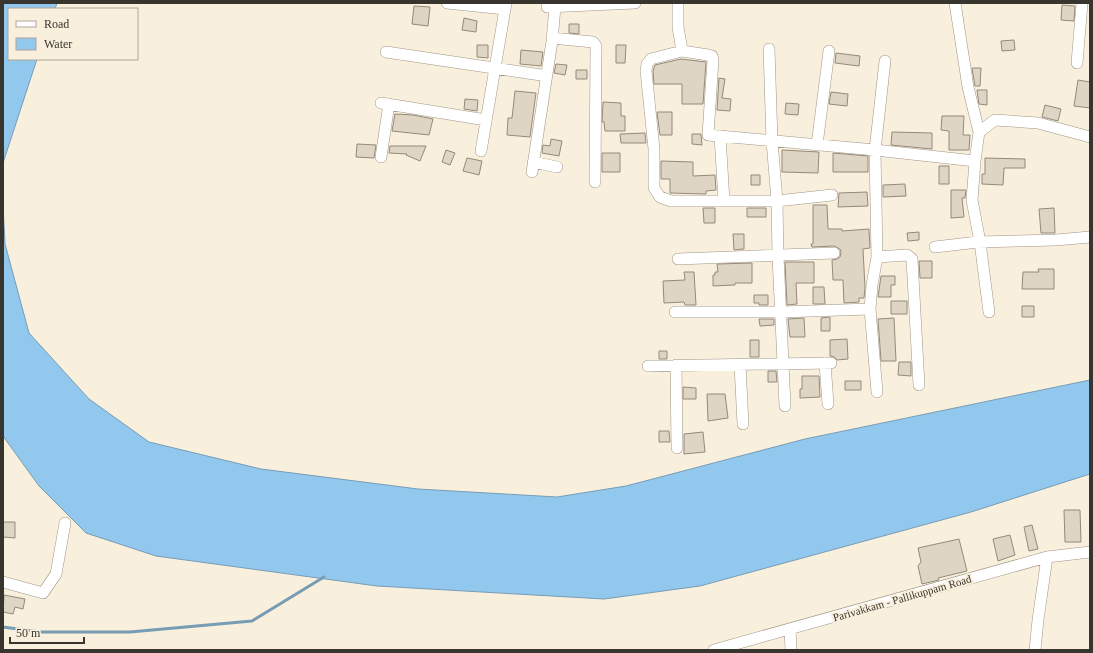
<svg xmlns="http://www.w3.org/2000/svg" width="1093" height="653" font-family="'Times New Roman',serif">
<style>
.water{fill:#92c8ed;stroke:#779cb4}
.lines{fill:none;stroke-linecap:round;stroke-linejoin:round}
.stream{stroke:#779cb4;stroke-width:3}
.building{fill:#dfd5c4;stroke:#948a7a}
.minor-casing{stroke:#a09686;stroke-width:12}
.minor{stroke:#fff;stroke-width:11}
.labels{text-anchor:middle;stroke-width:4;stroke-linejoin:round;paint-order:stroke}
.street-label{font-size:11px;fill:#38352e;stroke:#f9efdd}
</style>
<rect width="100%" height="100%" fill="#f9efdd"/>
<!-- water -->
<path class="water" d="M3,3H57L55,9H9V59H37L3,163Z
M3,206L5,244L29,333L89,399L149,442L261,469L418,489L557,497L626,486L805,439L1090,380V474L971,512L700,586L604,599L377,586L156,556L86,533L39,486L3,436Z"/>
<g class="lines">
<!-- stream -->
<path class="stream" d="M3,627L40,632H130L252,621L324,577"/>
</g>
<!-- building -->
<path class="building" d="M1062,5L1075,6L1074,21L1061,20Z
M414,6L430,7L428,26L412,24Z
M464,18L477,21L476,32L462,30Z
M569,24H579V34L569,33Z
M1014,40L1015,50L1002,51L1001,41Z
M477,45H488V58L477,57Z
M616,45H626L625,63H616Z
M521,50L543,52L541,66L520,64Z
M836,53L860,56L859,66L835,63Z
M681,59L706,62L703,104H682V84H654L653,71L655,65Z
M556,64L567,65L565,75L554,73Z
M972,68H981L980,86H975Z
M576,70H587V79H576Z
M719,78L725,79L722,98L731,99L730,111L717,110Z
M1078,80L1090,82V108L1074,106Z
M977,90H987V105L979,104Z
M515,91L536,93L530,137L507,135L508,118H512Z
M831,92L848,94L847,106L829,104Z
M465,99L478,100L477,111L464,109Z
M603,102L621,103V116H625V131H605L604,122H602Z
M786,103L799,104L798,115L785,114Z
M1045,105L1061,109L1058,121L1042,117Z
M657,112H672V135H660Z
M395,114L413,115L433,119L429,135L392,131Z
M942,116H964L963,135H970L969,150H949V131L941,130Z
M892,132L932,133V149L891,145Z
M645,133L646,143H621L620,134Z
M692,134H701L702,145L692,144Z
M551,139L562,141L559,156L542,153L543,145L550,146Z
M357,144L376,145L374,158L356,157Z
M390,146H426L420,161L406,155L407,154L389,153Z
M446,150L455,153L450,165L442,162Z
M782,150L819,152L818,173L782,172Z
M602,153H620V172H602Z
M833,153L868,156V172H833Z
M467,158L482,161L479,175L463,171Z
M985,158L1025,159V168H1004L1003,185L982,184V174H985Z
M661,161L693,162V176L715,175L716,190L706,191V194L670,193V179H661Z
M939,166H949V184H939Z
M751,175H760V185H751Z
M905,184L906,196L883,197V185Z
M951,190H966L965,198H962L964,217L951,218Z
M867,192L868,206L838,207L839,193Z
M813,205H827L828,229H842V231L869,229L870,248L863,249L865,288L864,298H859V302L844,303L843,280H833L832,260L837,259L840,257L841,252L840,249L834,246L812,247L811,244H813Z
M703,208H715V223H704Z
M747,208H766V217H747Z
M1054,208L1055,233H1041L1039,209Z
M919,232V240L908,241L907,233Z
M733,234H744V249L734,250Z
M919,261H932V278H920Z
M785,262H814V283H796L797,304L787,305Z
M752,263V283H735V285L713,286V275H715V272H718L717,264Z
M1038,269H1054V289H1022L1023,272H1039Z
M684,272H694L696,305H685L684,302L664,303L663,281L685,280Z
M881,276H895V285H891V297H878Z
M813,287H824L825,304H813Z
M754,295H768V305H759V303H754Z
M891,301H907V314H891Z
M1022,306H1034V317H1022Z
M830,317V331H821V318Z
M804,318L805,337H790L788,319Z
M894,318L896,361H881L878,319Z
M759,319H774V325L760,326Z
M847,339L848,359L837,360L834,357L830,356V340Z
M750,340H759V357H750Z
M659,351H667V359H659Z
M899,362H911V376L898,375Z
M768,371H776L777,382H768Z
M802,376H819L820,397L800,398V389H802Z
M845,381H861V390H845Z
M683,387L696,388V399H683Z
M707,394H725L728,418L708,421Z
M659,431H669L670,442H659Z
M703,432L705,452L684,454V434Z
M1064,510H1080L1081,542H1065Z
M3,522H15V538L3,537Z
M1032,525L1038,549L1029,551L1024,527Z
M1010,535L1015,555L998,561L993,539Z
M959,539L967,571L938,578L939,580L922,584L918,566L921,562L918,548Z
M4,595L25,599L23,609L15,607L13,614L3,612Z"/>
<g class="lines">
<defs>
<path id="minor" d="M447,3L505,9
M678,3V27L682,51L708,55L712,56L713,60L708,135L875,150L975,161L979,132L968,87L955,3
M547,7L635,3
M552,38L593,42L596,46L595,182
M769,49L772,141L777,201L778,256L785,406
M682,51L651,59L647,64L646,71L654,149V188L660,197L671,201H777L832,195
M386,52L541,75
M1077,63L1082,3
M381,103L486,120
M979,132L995,120L1038,123L1090,137
M720,136L724,201
M817,145L829,51
M481,151L506,3
M381,157L389,104
M975,161L972,200L980,242L989,312
M533,162L557,167
M532,172L552,41L555,7
M935,247L978,242L1056,240L1090,237
M877,257L907,255L912,259L919,385
M678,259L834,253
M675,312H781L870,309
M825,363L828,404
M676,365L677,448
M740,365L743,424
M648,366L831,363
M877,392L870,309L872,285L877,257L875,150L885,61
M3,582L43,593L56,574L65,523
M790,629L791,650
M714,650L1047,557L1090,552
M1035,650L1038,620L1047,557"/>
</defs>
<!-- minor casing -->
<use href="#minor" class="minor-casing"/>
<!-- minor -->
<use href="#minor" class="minor"/>
</g>
<g class="labels">
<!-- street labels -->
<g class="street-label">
<text transform="translate(902 598) rotate(-16)" y="4">Parivakkam - Pallikuppam Road</text>
</g>
</g>
<!-- border -->
<rect width="1093" height="653" fill="none" stroke="#38352e" stroke-width="8"/>
<!-- legend -->
<rect x="8" y="8" width="130" height="52" fill="#f9efdd" stroke="#aca597"/>
<rect x="16" y="21" width="20" height="6" fill="#ffffff" stroke="#aca597"/>
<text x="44" y="28" font-size="12" fill="#38352e">Road</text>
<rect x="16" y="38" width="20" height="12" fill="#92c8ed" stroke="#aca597"/>
<text x="44" y="48" font-size="12" fill="#38352e">Water</text>
<!-- scale -->
<path d="M10 637v6h74v-6" fill="none" stroke="#38352e" stroke-width="2"/>
<text x="16" y="637" font-size="12" fill="#38352e" stroke="#f9efdd" stroke-width="3" paint-order="stroke">50 m</text>
</svg>
